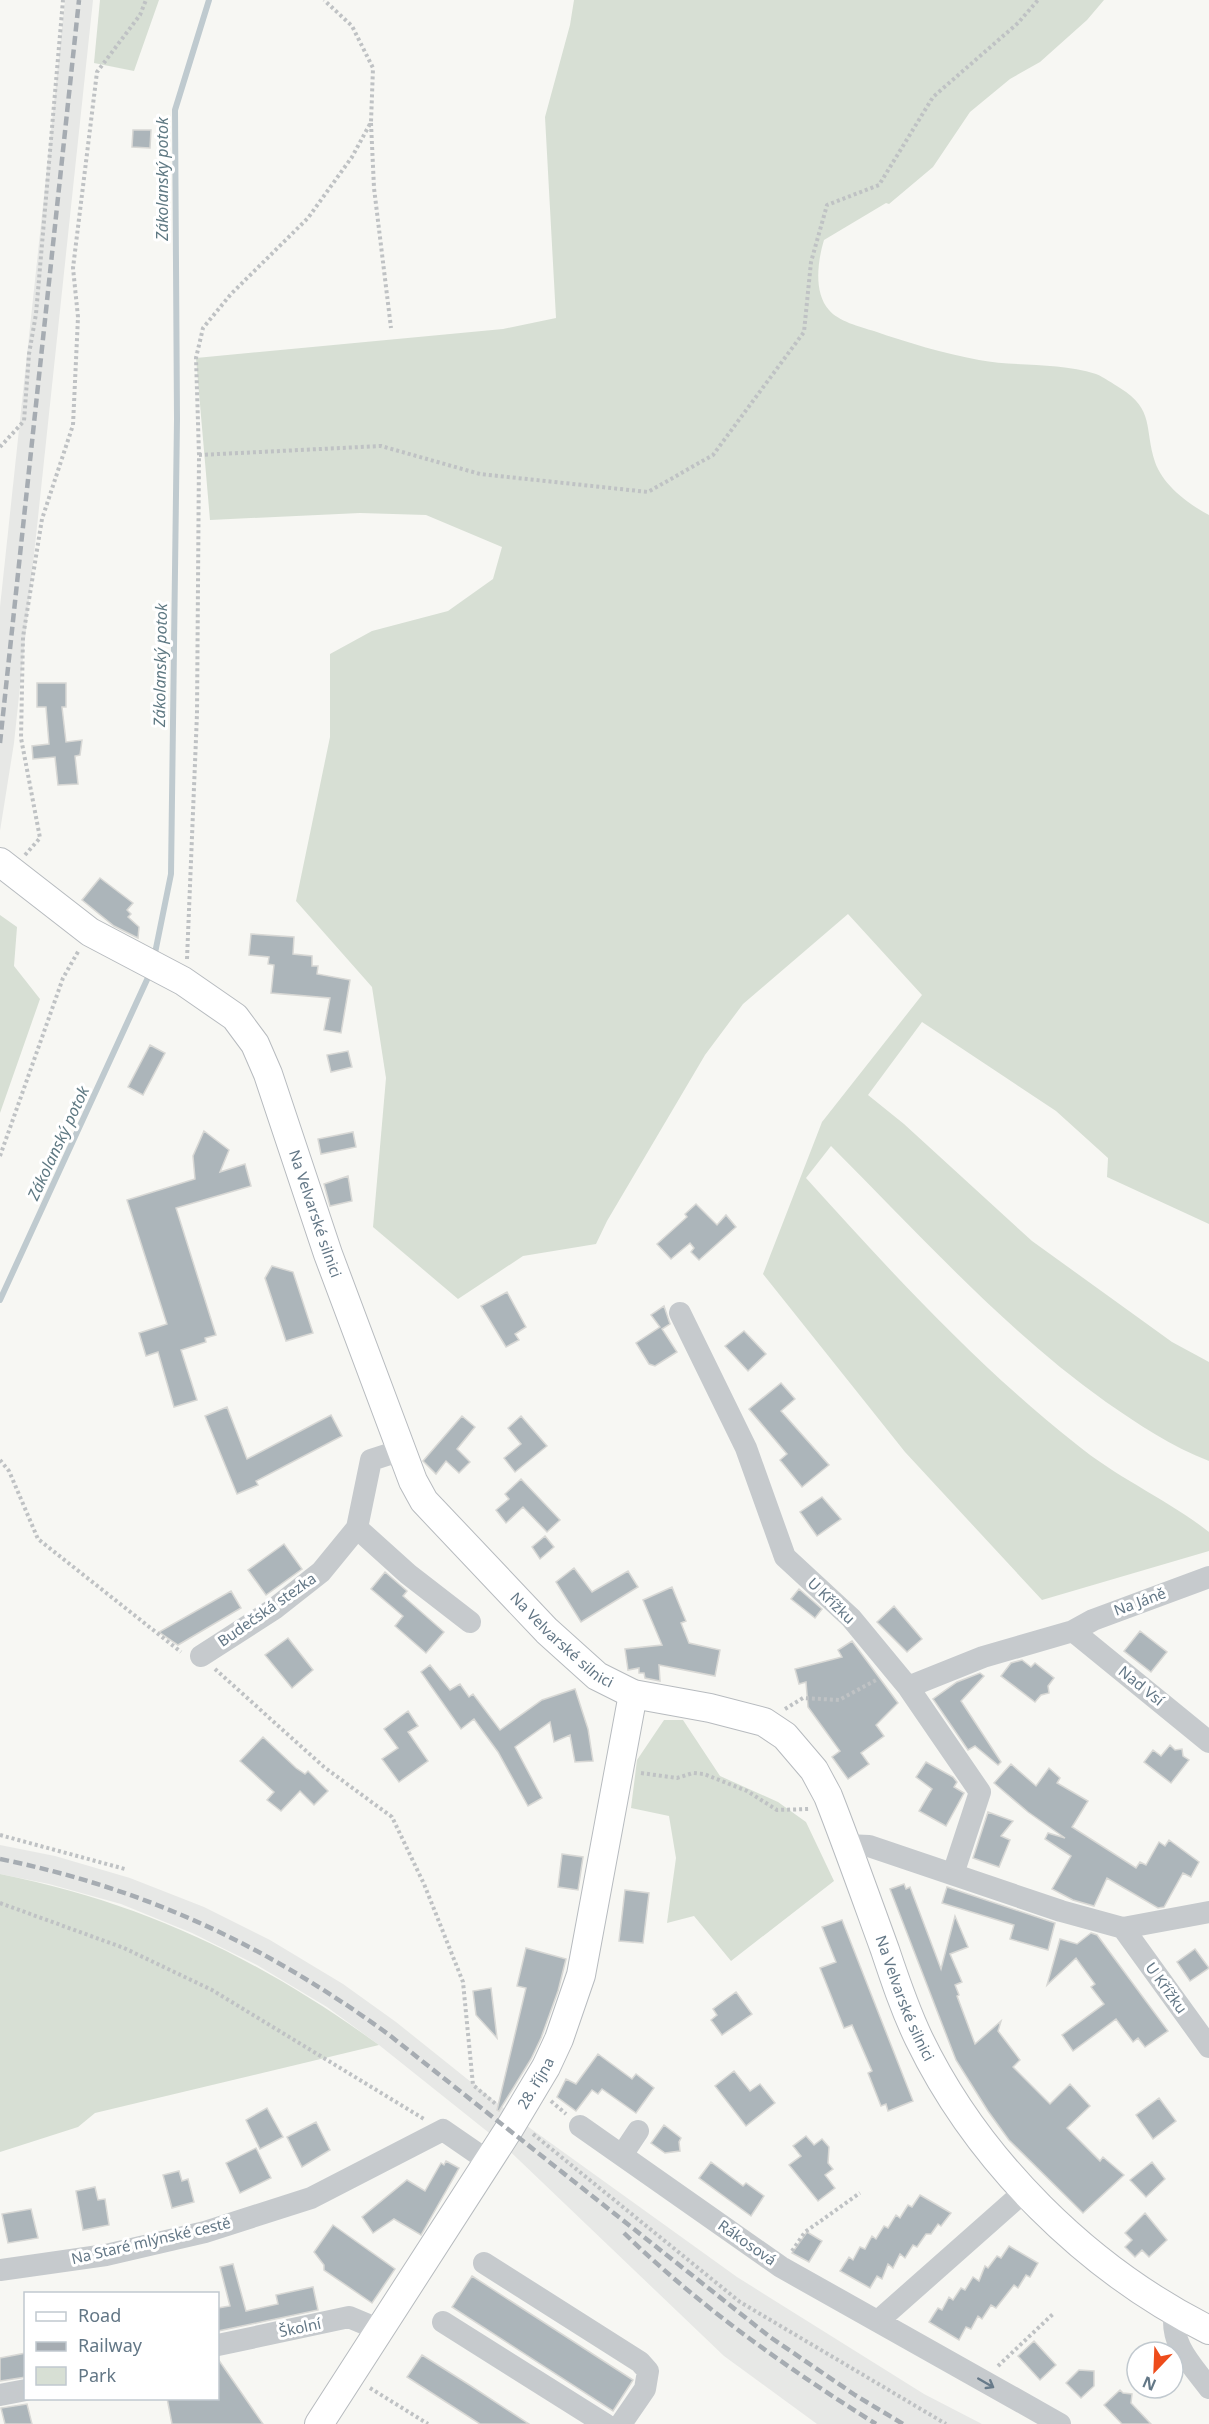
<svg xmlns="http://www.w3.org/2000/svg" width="1209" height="2424" font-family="'Noto Sans',sans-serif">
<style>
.built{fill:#e7e8e6}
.green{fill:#d7dfd4}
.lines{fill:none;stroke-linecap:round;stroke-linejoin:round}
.stream{stroke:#bfcacf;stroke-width:6}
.building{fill:#acb5ba;stroke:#d8d8d5;stroke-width:1.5}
.major-casing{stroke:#b7bbbf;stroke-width:30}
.path{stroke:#bfc2c4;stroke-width:4;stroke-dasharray:3 3;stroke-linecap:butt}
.minor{stroke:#c6cacd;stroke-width:22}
.major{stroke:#fff;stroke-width:28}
.rail{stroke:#a6acb2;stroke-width:4.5;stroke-dasharray:9 4.5;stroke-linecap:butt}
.oneway{stroke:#687b8a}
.labels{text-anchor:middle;stroke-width:6;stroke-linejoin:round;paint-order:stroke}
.street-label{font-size:15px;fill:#637786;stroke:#fff}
.water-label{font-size:16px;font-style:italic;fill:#5f7983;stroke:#fff}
</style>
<rect width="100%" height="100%" fill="#f7f7f3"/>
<!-- built -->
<path class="built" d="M65,0H93L14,743L0,831V607Z
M0,1845L55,1856L130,1878L204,1907L270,1940L343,1984L396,2022L516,2118L737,2277L924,2394L982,2424H817L724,2356L498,2140L379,2045L327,2007L257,1965L192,1933L121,1904L49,1884L0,1874Z"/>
<!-- green -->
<path class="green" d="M100,0H159L134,71L94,63Z
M574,0H1104L1087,20L1040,62L1010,79L970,112L933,167L889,204L886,203L824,240C818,260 813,292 829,310C838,321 860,327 874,331C908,343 943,353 979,360C1017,367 1059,362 1096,374C1104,377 1113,384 1120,388C1155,410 1144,428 1155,462C1163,485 1188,504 1209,515V1224L1107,1177L1108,1158L1056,1111L922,1022L868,1095L904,1124L1032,1241L1172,1342L1209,1362V1461C1172,1447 1138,1424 1106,1402C1004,1329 920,1235 831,1146L806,1178C890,1271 977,1366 1076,1444C1117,1478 1167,1499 1209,1532V1551L1042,1600L905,1452L763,1274L822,1122L922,995L848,914L743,1004L705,1055L607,1221L596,1244L523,1256L458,1299L373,1227L386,1078L372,987L296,901L330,737V654L372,631L448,611L493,579L502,547L426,515L360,513L210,520L196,358L503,329L556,318L545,117L570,25Z
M0,915L17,927L14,966L40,999L0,1113Z
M664,1720H683L720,1776L778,1802L806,1822L834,1881L731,1961L694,1916L667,1923L676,1858L669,1816L631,1808L637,1760Z
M0,1874C145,1903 260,1959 379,2045L95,2113L78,2127L0,2152Z"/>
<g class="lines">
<!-- stream -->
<path class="stream" d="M154,958L171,874L177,419L175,110L209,0
M0,1300L151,971"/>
</g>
<!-- building -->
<path class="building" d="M133,130H151L150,148L132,147Z
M37,683H66V707H62L66,742L82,740L80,755L75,756L78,784L58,785L55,757L33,759L32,746L49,744L46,707H37Z
M100,878L133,903L127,910L131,914L128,917L139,927L138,938L114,926L82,900Z
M251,934L294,937L293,954L312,956V966H318L317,974L350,980L341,1033L324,1030L330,998L271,993L274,965L268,964L269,957L249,955Z
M150,1045L165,1053L143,1095L128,1087Z
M348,1051L352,1067L331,1072L327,1055Z
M204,1131L229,1150L220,1172L245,1164L251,1186L176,1208L216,1335L205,1338L206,1342L181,1350L197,1400L174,1407L158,1352L146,1356L139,1333L167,1324L127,1200L195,1179L193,1156Z
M353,1132L356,1147L321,1154L318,1139Z
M348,1176L352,1201L330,1206L324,1184Z
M696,1204L717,1225L726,1215L736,1227L699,1260L691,1252L694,1248L690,1243L671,1259L657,1244L687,1217L685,1214Z
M272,1266L293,1272L313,1333L286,1341L265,1278Z
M507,1292L526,1327L515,1334L519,1340L506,1347L481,1306Z
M664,1306L670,1324L662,1329L677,1352L655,1366L649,1364L636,1343L660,1327L651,1315Z
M744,1331L766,1354L748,1371L725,1346Z
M781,1383L795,1399L781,1411L829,1465L802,1487L780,1460L787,1454L749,1409Z
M227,1407L247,1459L331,1415L342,1436L256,1481L258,1485L237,1494L205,1416Z
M462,1416L475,1427L457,1449L470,1462L459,1473L446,1461L436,1474L423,1461Z
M521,1416L547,1446L515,1472L504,1458L521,1444L508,1428Z
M521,1479L560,1520L547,1532L523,1507L506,1523L496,1510L509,1499L505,1494Z
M822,1497L841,1519L817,1536L800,1512Z
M545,1536L554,1547L540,1559L532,1547Z
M284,1544L302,1569L266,1595L248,1570Z
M574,1568L592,1592L628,1571L638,1587L581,1622L556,1582Z
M385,1572L407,1591L403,1596L444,1632L426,1653L395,1626L403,1616L371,1589Z
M672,1587L686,1621L681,1623L689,1643L720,1650L715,1676L659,1665L660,1681L645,1678L644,1673H639V1668L628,1670L625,1649L662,1645L643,1600Z
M799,1589L822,1609L815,1618L791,1599Z
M231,1591L241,1608L178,1645L159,1632Z
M894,1606L922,1639L907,1652L877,1622Z
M1140,1631L1167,1652L1151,1672L1124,1651Z
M288,1638L313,1670L292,1688L265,1655Z
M852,1641L898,1703L876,1725L884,1736L861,1753L869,1764L848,1779L832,1757L840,1751L808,1707L806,1682L799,1684L795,1669L842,1657L838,1650Z
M1022,1660L1031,1667L1035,1663L1054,1678L1048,1686L1049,1693L1041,1695L1035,1702L1001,1676L1011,1663Z
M430,1665L450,1690L460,1684L469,1697L473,1694L500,1730L542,1700L575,1689L588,1729L593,1761L575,1762L570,1735L554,1742L550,1722L515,1747L542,1798L528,1806L498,1752L474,1719L461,1729L421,1672Z
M980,1673L984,1676L961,1701L1001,1762L998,1765L975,1746L968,1750L933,1699L957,1682Z
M408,1711L418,1726L408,1732L428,1761L399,1782L382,1759L398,1748L384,1729Z
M263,1737L296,1768L305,1774L308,1771L328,1791L314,1805L300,1791L281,1811L267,1800L274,1792L240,1761Z
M1170,1745L1175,1750L1182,1749L1183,1756L1189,1760L1171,1783L1144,1762L1153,1750L1161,1756Z
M926,1762L953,1777L957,1782L954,1787L964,1793L946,1826L919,1811L932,1789L916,1777Z
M1011,1764L1036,1786L1049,1768L1060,1778L1057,1783L1088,1801L1072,1827L1136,1868L1140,1862L1146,1865L1159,1842L1165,1846L1169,1840L1199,1862L1191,1877L1183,1873L1164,1907L1158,1908L1107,1878L1094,1906L1073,1900L1052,1889L1071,1856L1045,1839L1048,1833L1065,1838L1028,1812L994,1783Z
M988,1812L1013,1821L1001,1836L1010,1840L999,1867L973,1858Z
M562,1854L583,1857L578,1890L558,1887Z
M904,1884L906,1889L910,1887L941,1969L955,1916L968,1947L950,1954L962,1982L955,1985L959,1995L957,1996L975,2044L1001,2021L998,2031L1020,2060L1013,2067L1050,2104L1070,2084L1090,2106L1067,2128L1100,2161L1103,2157L1124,2175L1083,2213L1009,2140L988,2111L956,2060L890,1889Z
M947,1887L1055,1923L1048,1950L1010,1939L1014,1925L942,1903Z
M625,1890L649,1893L643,1943L619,1941Z
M842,1920L913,2101L888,2111L886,2104L881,2106L868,2073L872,2071L852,2025L844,2028L820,1968L836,1962L822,1927Z
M1091,1933L1097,1935L1168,2031L1145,2047L1138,2038L1133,2042L1116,2019L1073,2051L1062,2035L1104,2004L1091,1987L1095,1984L1076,1958L1047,1985L1060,1939L1077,1944Z
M526,1948L566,1959L558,1991L541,2038L531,2059L499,2111L497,2110L526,1988L517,1986Z
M1195,1949L1209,1968L1190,1981L1177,1962Z
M491,1988L497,2038L476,2015L473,1991Z
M736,1992L752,2014L722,2035L711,2020L717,2015L713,2009Z
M598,2054L632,2079L636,2074L654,2088L636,2113L602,2089L598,2094L592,2090L576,2111L557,2097L566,2079L576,2084Z
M734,2071L750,2091L760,2084L775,2103L746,2126L715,2086Z
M1159,2098L1176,2121L1153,2139L1136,2115Z
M267,2108L283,2137L260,2149L246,2120Z
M316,2122L330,2150L302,2167L287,2137Z
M664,2125L681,2138L679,2142L680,2151L665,2153L651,2143Z
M806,2136L814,2145L822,2139L829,2147L828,2163L833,2169L825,2175L835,2188L818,2201L789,2165L801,2156L793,2146Z
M256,2148L271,2178L240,2193L226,2163Z
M446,2161L459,2168L421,2235L394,2219L373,2233L362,2217L407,2180L425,2191L441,2163L444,2165Z
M711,2162L743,2186L746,2183L764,2196L751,2216L699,2178Z
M1152,2162L1165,2179L1146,2197L1130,2180Z
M179,2171L182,2181L188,2179L194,2202L172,2208L163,2175Z
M95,2187L98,2200L105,2199L109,2225L83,2230L76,2191Z
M920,2195L951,2213L941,2226L938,2224L931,2234H926L917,2247L913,2245L905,2258L900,2254L893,2268L888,2264L882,2279L877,2276L870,2288L840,2271L849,2257L853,2260L860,2247L865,2249L872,2236L876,2239L884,2226L888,2228L896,2215L900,2218L908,2205L912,2207Z
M31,2209L38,2238L8,2243L2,2214Z
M1145,2213L1167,2240L1149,2257L1142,2250L1135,2257L1125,2247L1132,2240L1125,2233Z
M333,2225L395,2269L372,2303L324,2270V2265L314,2252Z
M807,2232L822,2241L809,2262L792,2253Z
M1009,2246L1038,2263L1030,2277L1026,2275L1018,2288L1014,2285L996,2308L991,2305L982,2319L978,2316L971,2329L966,2327L959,2340L929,2322L938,2308L942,2310L949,2297L953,2300L961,2288L965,2290L973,2277L979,2281L985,2266L988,2268L997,2256L1001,2258Z
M233,2264L246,2311L278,2304L276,2295L313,2287L318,2310L218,2331V2308L230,2306L220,2267Z
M472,2276L633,2380L613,2411L452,2307Z
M1034,2341L1056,2365L1040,2380L1018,2356Z
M26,2353V2377L0,2381V2358Z
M422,2355L471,2386L529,2424H480L407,2377Z
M218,2359L263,2424H172L167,2398H218Z
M1079,2370L1094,2371V2386L1081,2398L1066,2383Z
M1120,2390L1123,2393L1132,2394L1131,2403L1151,2424H1122L1104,2405Z
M27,2404L32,2424H5L1,2408Z"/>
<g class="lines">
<defs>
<g id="major">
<path id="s1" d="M0,862L90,932L183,981L235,1017L255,1044L268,1074L328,1254L413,1481L424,1501L547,1631L597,1676L633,1694L710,1708L764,1722L785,1736L814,1770L828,1796C848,1847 866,1898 885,1950C895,1980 905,2010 919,2039C978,2161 1087,2269 1209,2330"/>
<path id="s2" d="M319,2424L509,2129L546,2067L559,2039L581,1975L633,1694"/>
</g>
</defs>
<!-- major casing -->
<use href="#major" class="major-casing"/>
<!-- path -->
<path class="path" d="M371,123L374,188L391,328
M0,447L24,421L29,354L36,314L63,0
M199,455L381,446L480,474L648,492L713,455L804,332L811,262L827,205L879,185L933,97L1018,23L1038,0
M25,855L40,838L21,738L23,637L42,519L73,425L78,317L73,268L97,72L140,15L146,0
M187,959L197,714L199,455L196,358L203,328L231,294L308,218L352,157L371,122L373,68L352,26L324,0
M0,1156L63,978L79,950
M0,1460L9,1471L38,1539L181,1652
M215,1669L324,1767L392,1817L424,1884L463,1982L473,2085L497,2105
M785,1709L803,1698L839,1700L878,1679
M641,1773L677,1778L693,1773L704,1774L747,1791L777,1810L809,1809
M0,1835L125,1869
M0,1903L124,1948L212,1990L424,2119
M551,2101L566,2114
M533,2134L740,2302L946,2424
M792,2251L805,2232L860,2193
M998,2366L1054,2313
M370,2388L428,2424"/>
<!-- minor -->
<path class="minor" d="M680,1313L746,1448L785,1557L851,1618L908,1687L980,1792L953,1874
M357,1528L408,1574L470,1622
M1073,1631L1209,1742
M201,1656L274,1609L321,1572L357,1528L371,1460L402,1450
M908,1687L983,1657L1073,1631L1093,1620L1209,1577
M847,1845L869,1846L1061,1911L1123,1928L1209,1912
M1123,1928L1209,2047
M580,2126L781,2267L1060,2424
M622,2155L638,2131
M484,2263L640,2362L648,2371L645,2389L621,2424
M0,2270L106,2255L205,2232L311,2198L443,2130L488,2161
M1175,2311C1169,2343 1191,2364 1209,2388
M878,2321L1026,2190
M443,2322L605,2424
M218,2345L349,2317L380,2330
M0,2395L26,2390"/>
<!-- major -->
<use href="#major" class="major"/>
<!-- rail -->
<path class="rail" d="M0,743L79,0
M0,1859C147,1889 267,1946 388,2034L770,2337L855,2395L903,2424
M624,2233C700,2307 787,2368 876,2424"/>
</g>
<!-- one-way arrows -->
<defs><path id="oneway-shaft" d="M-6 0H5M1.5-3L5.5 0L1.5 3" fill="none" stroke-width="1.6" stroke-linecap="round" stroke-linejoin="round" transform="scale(1.5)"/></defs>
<use class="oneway" href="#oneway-shaft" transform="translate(986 2383) rotate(30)"/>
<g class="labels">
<!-- street labels -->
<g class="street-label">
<text dy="5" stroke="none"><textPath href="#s1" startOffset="496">Na Velvarské silnici</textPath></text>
<text transform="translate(831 1601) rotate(44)" y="5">U Křížku</text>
<text transform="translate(1140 1602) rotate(-20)" y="5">Na Jáně</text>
<text transform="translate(267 1610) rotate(-35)" y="5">Budečská stezka</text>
<text dy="5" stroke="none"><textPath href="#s1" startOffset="1000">Na Velvarské silnici</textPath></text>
<text transform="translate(1141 1686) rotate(39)" y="5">Nad Vsí</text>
<text transform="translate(1166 1988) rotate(54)" y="5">U Křížku</text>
<text dy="5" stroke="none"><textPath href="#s1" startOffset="1540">Na Velvarské silnici</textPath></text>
<text dy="5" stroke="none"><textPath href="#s2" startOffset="404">28. října</textPath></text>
<text transform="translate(151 2241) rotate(-13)" y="5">Na Staré mlýnské cestě</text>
<text transform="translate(747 2243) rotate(35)" y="5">Rákosová</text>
<text transform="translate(300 2328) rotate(-12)" y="5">Školní</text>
</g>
<!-- water labels -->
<g class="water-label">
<text transform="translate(162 179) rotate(-90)" y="6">Zákolanský potok</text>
<text transform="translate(160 665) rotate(-89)" y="6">Zákolanský potok</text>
<text transform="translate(58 1143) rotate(-65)" y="6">Zákolanský potok</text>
</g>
</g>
<!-- legend -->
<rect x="24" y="2292" width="195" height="108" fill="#ffffff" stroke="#c1c9cf" stroke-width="1.5"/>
<rect x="36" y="2312" width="30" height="9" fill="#ffffff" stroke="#c1c9cf" stroke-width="1.5"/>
<text x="78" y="2322" font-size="18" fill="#637786">Road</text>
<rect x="36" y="2342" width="30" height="9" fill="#a6acb2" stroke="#c1c9cf" stroke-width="1.5"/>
<text x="78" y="2352" font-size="18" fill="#637786">Railway</text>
<rect x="36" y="2367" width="30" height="18" fill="#d7dfd4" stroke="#c1c9cf" stroke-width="1.5"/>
<text x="78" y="2382" font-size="18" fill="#637786">Park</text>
<!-- north arrow -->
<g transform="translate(1155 2370) rotate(203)"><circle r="28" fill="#ffffff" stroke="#c1c9cf" stroke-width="1.5"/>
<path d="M0-4.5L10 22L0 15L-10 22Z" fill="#ee4c1b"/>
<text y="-9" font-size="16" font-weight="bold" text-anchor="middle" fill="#637786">N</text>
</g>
</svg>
